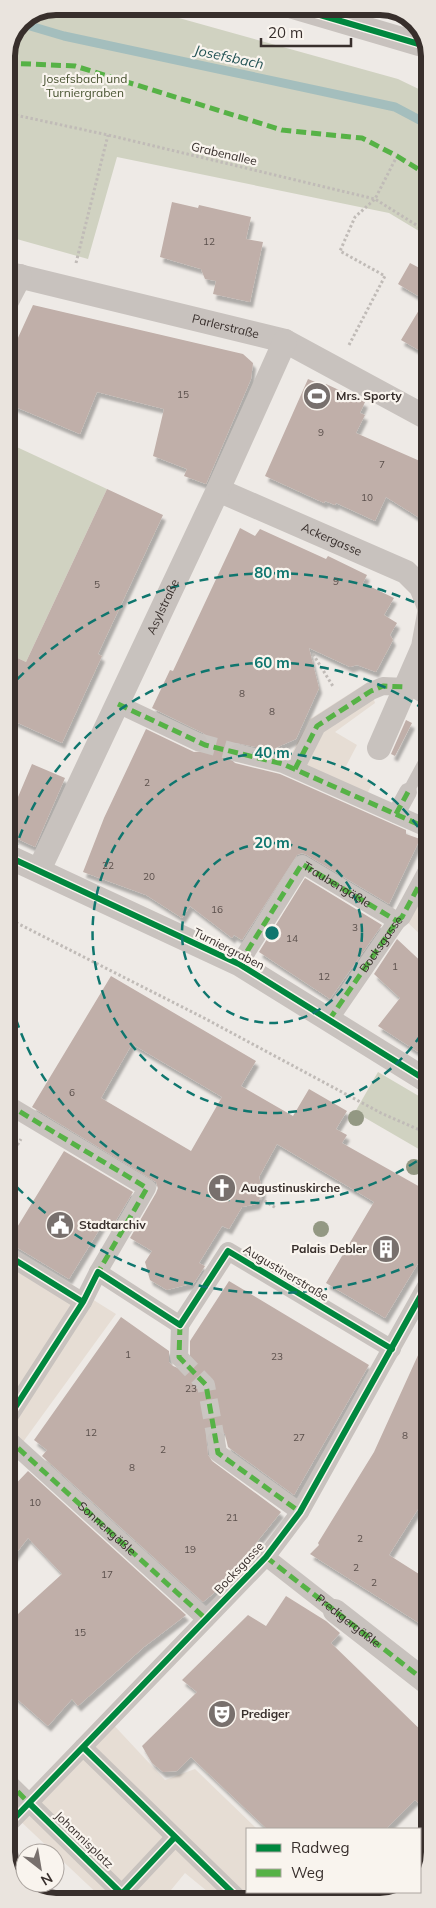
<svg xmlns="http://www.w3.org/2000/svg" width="436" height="1908" font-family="Mulish,sans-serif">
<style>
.green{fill:#d0d2c1}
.plaza{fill:#e6ddd4}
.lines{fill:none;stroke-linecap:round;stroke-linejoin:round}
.stream{stroke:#a4bebd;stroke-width:9}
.building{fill:#c0afa9;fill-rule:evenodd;filter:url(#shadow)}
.pedestrian-tunnel{stroke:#cac5c1;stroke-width:18;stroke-dasharray:18 9;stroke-linecap:butt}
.path{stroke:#c0bbb7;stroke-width:3;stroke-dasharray:2.5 2.5;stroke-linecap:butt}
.service{stroke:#c8c2be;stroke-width:12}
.pedestrian{stroke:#c8c2be;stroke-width:18}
.minor{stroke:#c8c2be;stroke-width:24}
.quiet{stroke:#56b246;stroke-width:5;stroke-dasharray:10 5;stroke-linecap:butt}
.cycleway-casing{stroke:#f9f4ee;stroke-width:9}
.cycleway{stroke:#00873e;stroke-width:6}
.tree{fill:#939883}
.ring{fill:none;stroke:#0f766e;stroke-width:2.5;stroke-dasharray:9 6}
.labels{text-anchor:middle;stroke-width:4.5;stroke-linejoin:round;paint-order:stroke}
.number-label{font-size:10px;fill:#5a4f4b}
.park-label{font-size:12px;fill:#495432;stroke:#f9f4ee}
.street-label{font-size:12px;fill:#382f2c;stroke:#f9f4ee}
.poi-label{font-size:12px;font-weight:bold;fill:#382f2c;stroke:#f9f4ee;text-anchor:start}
.water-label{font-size:14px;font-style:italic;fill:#255456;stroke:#f9f4ee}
.rim{fill:none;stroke:#382f2c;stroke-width:6}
.centre{fill:#0f766e;stroke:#f9f4ee;stroke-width:2.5}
.ring-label{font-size:15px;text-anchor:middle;font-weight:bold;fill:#0f766e;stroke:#f9f4ee;stroke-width:4.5;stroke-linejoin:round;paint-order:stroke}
</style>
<defs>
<filter id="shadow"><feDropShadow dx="3" dy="5.5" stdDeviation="1" flood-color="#0004"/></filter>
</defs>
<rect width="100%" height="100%" fill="#eeeae6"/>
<!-- green -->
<path class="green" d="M56,6H136L398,79L429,94V237L389,213L117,157L88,259L6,236V55L21,21Z
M6,442L107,489L26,662L7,653Z
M378,1072L429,1102V1155L355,1112Z"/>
<!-- plaza -->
<path class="plaza" d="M368,682L375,703L335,732L357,745L345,768L373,782L366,796L288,760L310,719Z
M429,882V943L402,917Z
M7,1246L116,1314L7,1464Z
M109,1720L165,1780L195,1769L257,1829H247V1892H322L325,1895L319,1901H219L185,1873L162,1901H105L16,1817Z"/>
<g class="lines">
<!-- stream -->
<path class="stream" d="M20,23L64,36L395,107L429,125"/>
</g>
<!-- building -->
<path class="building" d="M172,202L198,208L199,205L251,217L246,239L263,242L250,302L213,294L216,281L205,279L201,269L160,257Z
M410,263L429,273V356L401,340L425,300L398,284Z
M33,305L243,354L253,363L251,379L206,484L184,476L187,469L153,456L164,409L97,392L80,434L6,403V364Z
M308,379L325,386L326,384L365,402L360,413L365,415L356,433L429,465V524L386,497L375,521L336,503L335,505L325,501L324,503L265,476Z
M107,489L163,515L98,654L102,656L62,743L7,718V653L26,662Z
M240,528L255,536L260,529L326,559L328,556L367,575L363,583L394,598L384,615L397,623L390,635L393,640L376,672L357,665L350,667L309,648L319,688L296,739L271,750L236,743L231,745L228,750V756L235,763L280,774L406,830V834L420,839L389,904L307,855L302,853L297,855L242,940L234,935L232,938L190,906L182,918L146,895L83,872L104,818L146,729L194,752L204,751L208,746L207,736L203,733L152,708L170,670L173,671Z
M406,720L412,723L395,756L391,754Z
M32,764L65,778L35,847L7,834V792L18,797Z
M305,878L382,925L330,999L259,952Z
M397,939L428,968L429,1059L378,1026L400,998L374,974Z
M111,976L256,1061L241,1086L293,1116L309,1089L347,1111L336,1129L347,1135L342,1143L429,1192V1245L385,1318L326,1283L374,1202L277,1144L259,1177L263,1192L257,1204L242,1207L229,1229L222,1226L199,1263L205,1266L194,1283L167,1290L150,1280L145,1262L152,1251L130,1238L156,1193L158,1188L156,1182L32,1107ZM132,1044L222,1097L191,1151L101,1098Z
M64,1151L133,1192L112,1227L104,1222L69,1279L8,1242Z
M229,1281L369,1365L294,1495L228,1447L225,1434L220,1430H214L206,1436L208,1455L212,1461L281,1512L238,1565L241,1567L225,1584L203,1602L42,1456L47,1450L34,1440L121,1317L169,1351V1362L173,1366L178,1368L184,1367L188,1363L190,1358V1341Z
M429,1331L430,1490L389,1555L430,1581V1630L310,1554L319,1545L318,1543L374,1452Z
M28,1471L186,1615L144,1647L78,1706L72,1699L48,1726L7,1690V1624L62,1574L28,1538L7,1565V1493Z
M286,1596L326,1621L340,1633L331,1643L430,1739V1813L415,1800L386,1829H267L191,1757L177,1771L163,1772L152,1763L142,1746L197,1692L182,1680L248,1615L266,1626Z"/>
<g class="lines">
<!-- pedestrian-tunnel -->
<path class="pedestrian-tunnel" d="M198,742L238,753
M179,1357L206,1385L216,1440"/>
<!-- path -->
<path class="path" d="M6,113L108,135L375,199L429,233
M76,263L108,135
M349,345L385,276L340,251L355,217L375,199L397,156
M313,654L334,688
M7,918L204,1018L381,1113L429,1134
M7,1162L21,1139
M260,1198L276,1208"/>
<!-- service -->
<path class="service" d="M406,687L429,701
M408,792L429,753"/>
<!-- pedestrian -->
<g class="pedestrian">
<path d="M118,704L198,742"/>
<path d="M238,753L283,764L429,829"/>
<path d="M295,769L317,726L371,691L383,686L406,687"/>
<path d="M396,814L408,792"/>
<path id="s1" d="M239,964L302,864L397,921"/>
<path id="s2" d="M329,1020L397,921L402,917L429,867"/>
<path d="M7,1104L147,1188L98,1272L83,1302"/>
<path d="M7,1255L83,1302L7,1420"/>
<path d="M98,1272L180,1325L228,1251L392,1349"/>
<path d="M179,1357L180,1325"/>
<path id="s3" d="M7,1438L206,1619"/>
<path d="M216,1440L218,1453L300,1512"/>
<path d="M266,1557L335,1611"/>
<path d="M83,1747L241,1901"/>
<path d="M7,1781L122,1894"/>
<path d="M7,1826L266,1557L300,1512L429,1281"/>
<path d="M115,1901L175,1837"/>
</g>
<!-- minor -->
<g class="minor">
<path d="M293,7L429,47"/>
<path id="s4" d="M6,273L285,341L429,419"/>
<path d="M6,303L20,276"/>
<path id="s5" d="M218,490L406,572L421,587L429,607"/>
<path d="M379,748L423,647L429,614"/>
<path d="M7,856L239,964L429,1082"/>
<path id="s6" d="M39,870L218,490L285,341"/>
<path d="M335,1611L430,1685"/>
<path d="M420,1866L429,1855"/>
<path d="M390,1901L398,1892"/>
</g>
<!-- quiet -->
<g class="quiet">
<path d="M6,63L75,66L282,130L362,138L397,156L429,176"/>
<path d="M118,704L205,745L283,764L429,829"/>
<path d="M295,769L317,726L371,691L383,686L406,687"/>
<path d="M396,814L408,792"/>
<path d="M239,964L302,864L397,921"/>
<path d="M329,1020L397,921L402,917L429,867"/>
<path d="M7,1104L147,1188L96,1276"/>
<path d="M180,1325L179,1357L206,1385L218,1453L300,1512"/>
<path d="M7,1438L206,1619"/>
<path id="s7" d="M266,1557L430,1685"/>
<path d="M7,1781L32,1806"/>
<path d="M420,1866L429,1855"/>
<path d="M390,1901L398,1892"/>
</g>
<defs>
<path id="cycleway" d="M293,7L429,47
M7,856L239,964L429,1082
M7,1255L83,1302L7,1420
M83,1302L98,1272L180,1325L228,1251L392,1349
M83,1747L241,1901
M29,1803L122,1894
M7,1826L266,1557L300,1512L429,1281
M115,1901L175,1837"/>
</defs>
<!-- cycleway casing -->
<use href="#cycleway" class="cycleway-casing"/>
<!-- cycleway -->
<use href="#cycleway" class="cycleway"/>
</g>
<!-- trees -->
<g class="tree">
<circle cx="356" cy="1118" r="8"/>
<circle cx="414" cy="1167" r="8"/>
<circle cx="321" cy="1229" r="8"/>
</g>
<!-- distance rings -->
<g class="ring">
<circle cx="272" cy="933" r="90"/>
<path d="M429 1022A180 180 0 1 1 429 844"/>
<path d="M429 1153A270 270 0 0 1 7 985M7 881A270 270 0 0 1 429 713"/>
<path d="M427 1258A360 360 0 0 1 9 1179M7 690A360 360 0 0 1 427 608"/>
</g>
<!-- icons -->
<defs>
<symbol id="stadium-disc" viewBox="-11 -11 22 22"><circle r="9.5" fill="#78706d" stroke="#f9f4ee"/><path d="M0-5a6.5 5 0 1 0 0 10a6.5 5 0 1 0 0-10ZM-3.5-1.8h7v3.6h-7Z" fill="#fff"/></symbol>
<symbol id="church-disc" viewBox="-11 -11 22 22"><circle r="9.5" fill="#78706d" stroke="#f9f4ee"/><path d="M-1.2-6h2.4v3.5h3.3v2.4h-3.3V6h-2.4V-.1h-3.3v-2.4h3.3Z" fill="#fff"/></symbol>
<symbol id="civic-disc" viewBox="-11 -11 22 22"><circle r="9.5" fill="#78706d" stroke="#f9f4ee"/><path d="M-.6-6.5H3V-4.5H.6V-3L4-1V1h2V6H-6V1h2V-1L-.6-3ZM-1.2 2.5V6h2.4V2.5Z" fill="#fff"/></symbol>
<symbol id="building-disc" viewBox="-11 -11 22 22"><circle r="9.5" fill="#78706d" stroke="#f9f4ee"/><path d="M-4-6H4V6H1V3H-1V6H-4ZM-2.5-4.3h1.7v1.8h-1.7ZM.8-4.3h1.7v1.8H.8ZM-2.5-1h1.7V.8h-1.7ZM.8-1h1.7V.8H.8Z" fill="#fff"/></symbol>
<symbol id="theatre-disc" viewBox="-11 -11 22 22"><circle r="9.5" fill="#78706d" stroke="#f9f4ee"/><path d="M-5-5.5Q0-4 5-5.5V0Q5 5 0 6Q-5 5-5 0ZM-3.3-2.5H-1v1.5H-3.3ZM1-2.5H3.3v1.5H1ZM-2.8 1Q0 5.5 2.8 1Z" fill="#fff"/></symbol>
</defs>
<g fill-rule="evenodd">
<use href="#stadium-disc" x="301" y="380" width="32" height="32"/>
<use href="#church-disc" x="206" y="1172" width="32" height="32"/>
<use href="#civic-disc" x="44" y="1209" width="32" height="32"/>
<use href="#building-disc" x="370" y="1233" width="32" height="32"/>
<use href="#theatre-disc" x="206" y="1698" width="32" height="32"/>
</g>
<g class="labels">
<!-- number labels -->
<g class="number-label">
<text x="209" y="245">12</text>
<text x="183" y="398">15</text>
<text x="321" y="436">9</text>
<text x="382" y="468">7</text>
<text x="367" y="501">10</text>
<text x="336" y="585">9</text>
<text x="97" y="588">5</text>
<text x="242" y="697">8</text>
<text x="272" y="715">8</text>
<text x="147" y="786">2</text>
<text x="108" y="869">22</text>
<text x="149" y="880">20</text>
<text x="217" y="913">16</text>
<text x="355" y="931">3</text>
<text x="292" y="942">14</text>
<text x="395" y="970">1</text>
<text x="324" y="980">12</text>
<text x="72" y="1096">6</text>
<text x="128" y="1358">1</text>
<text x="277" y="1360">23</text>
<text x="191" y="1392">23</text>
<text x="91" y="1436">12</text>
<text x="405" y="1439">8</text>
<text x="299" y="1441">27</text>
<text x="163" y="1453">2</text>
<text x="132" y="1471">8</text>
<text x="35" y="1506">10</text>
<text x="232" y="1521">21</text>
<text x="360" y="1542">2</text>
<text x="190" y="1553">19</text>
<text x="356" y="1571">2</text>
<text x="107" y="1578">17</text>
<text x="374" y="1586">2</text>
<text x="80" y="1636">15</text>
</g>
<!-- park labels -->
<g class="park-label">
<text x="85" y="83">Josefsbach und<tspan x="85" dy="14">Turniergraben</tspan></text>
</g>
<!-- street labels -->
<g class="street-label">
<text transform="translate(224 154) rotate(13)" y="4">Grabenallee</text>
<text dy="4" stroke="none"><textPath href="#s4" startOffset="226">Parlerstraße</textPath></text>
<text dy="4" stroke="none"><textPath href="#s5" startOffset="124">Ackergasse</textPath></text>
<text dy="4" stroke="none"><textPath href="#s6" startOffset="291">Asylstraße</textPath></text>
<text dy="4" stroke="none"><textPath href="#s1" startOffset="159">Traubengäßle</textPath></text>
<text dy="4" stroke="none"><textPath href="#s2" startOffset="92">Bocksgasse</textPath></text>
<text transform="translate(229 949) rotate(27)" y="4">Turniergraben</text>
<text transform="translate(286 1273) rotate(31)" y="4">Augustinerstraße</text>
<text dy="4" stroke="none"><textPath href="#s3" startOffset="135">Sonnengäßle</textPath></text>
<text transform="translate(239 1568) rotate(-47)" y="4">Bocksgasse</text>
<text dy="4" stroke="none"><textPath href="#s7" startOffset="104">Predigergäßle</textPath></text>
<text transform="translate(84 1840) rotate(44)" y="4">Johannisplatz</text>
</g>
<!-- poi labels -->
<g class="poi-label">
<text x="336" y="400">Mrs. Sporty</text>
<text x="241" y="1192">Augustinuskirche</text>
<text x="79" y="1229">Stadtarchiv</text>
<text x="367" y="1253" text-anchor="end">Palais Debler</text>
<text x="241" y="1718">Prediger</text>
</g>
<!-- water labels -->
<g class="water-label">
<text transform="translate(229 57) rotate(12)" y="5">Josefsbach</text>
</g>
</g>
<!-- crop -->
<path d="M0 0H436V1908H0ZM56 15H380A41 41 0 0 1 421 56V1852A41 41 0 0 1 380 1893H56A41 41 0 0 1 15 1852V56A41 41 0 0 1 56 15Z" fill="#eae4de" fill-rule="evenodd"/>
<path class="rim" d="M56 15H380A41 41 0 0 1 421 56V1852A41 41 0 0 1 380 1893H56A41 41 0 0 1 15 1852V56A41 41 0 0 1 56 15Z"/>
<circle cx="272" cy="933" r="8" class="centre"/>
<g class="ring-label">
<text x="272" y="578">80 m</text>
<text x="272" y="668">60 m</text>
<text x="272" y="758">40 m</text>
<text x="272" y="848">20 m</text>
</g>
<!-- legend -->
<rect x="246" y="1828" width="175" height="65" fill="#f9f4ee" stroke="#aca5a0"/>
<rect x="256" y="1844" width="25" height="8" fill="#00873e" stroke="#aca5a0"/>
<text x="291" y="1853" font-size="15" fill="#382f2c">Radweg</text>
<rect x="256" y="1869" width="25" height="8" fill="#56b246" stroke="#aca5a0"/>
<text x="291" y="1878" font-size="15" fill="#382f2c">Weg</text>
<!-- north arrow -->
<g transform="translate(40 1868) rotate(149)"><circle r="24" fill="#f9f4ee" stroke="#aca5a0"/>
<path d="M0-4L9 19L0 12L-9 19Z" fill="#78706d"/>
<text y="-8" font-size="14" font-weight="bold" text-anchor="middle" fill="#382f2c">N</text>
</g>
<!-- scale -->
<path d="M261 38v8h90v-8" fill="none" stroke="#382f2c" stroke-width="2.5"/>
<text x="268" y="38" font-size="15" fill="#382f2c" stroke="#f9f4ee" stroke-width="4" paint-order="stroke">20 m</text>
</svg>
